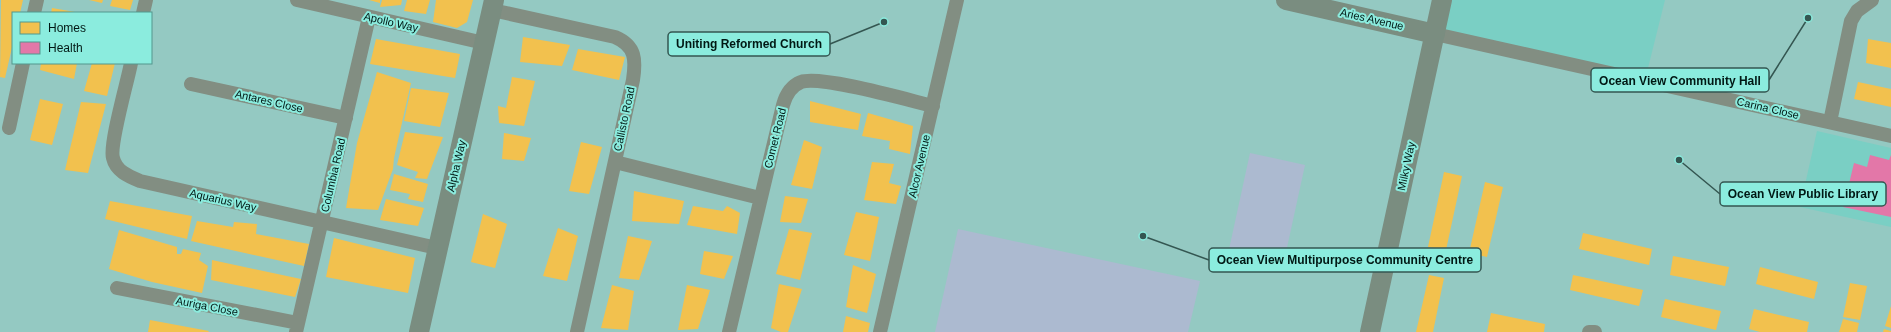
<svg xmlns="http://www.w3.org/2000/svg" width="1891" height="332" font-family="Arial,sans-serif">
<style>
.built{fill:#7acfc4}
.green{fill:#acbad0}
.homes{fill:#f2c14e}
.health{fill:#e377a8}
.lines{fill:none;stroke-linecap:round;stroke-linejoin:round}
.street{stroke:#828e82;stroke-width:14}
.secondary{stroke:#7a8d80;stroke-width:20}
.labels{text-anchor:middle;stroke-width:4;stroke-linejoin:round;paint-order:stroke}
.street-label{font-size:11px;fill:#001814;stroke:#8becde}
.leader{fill:none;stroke:#345651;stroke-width:1.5}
.callout-dot{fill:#345651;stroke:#8becde;stroke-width:1.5}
.callout{fill:#8becde;stroke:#345651;stroke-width:1.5}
.callout-label{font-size:12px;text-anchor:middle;font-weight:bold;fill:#001814}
</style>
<rect width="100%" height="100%" fill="#94c9c2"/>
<!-- built -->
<path class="built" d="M1442,0H1665L1645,80L1435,34Z
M1817,131L1891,148V227L1800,207Z"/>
<!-- green -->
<path class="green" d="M1250,153L1305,165L1283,266L1228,254Z
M958,229L1200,281L1188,332H935Z"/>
<!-- homes -->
<path class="homes" d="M1,0H23L20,13H13V43L5,78L0,77Z
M89,0H103L102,3Z
M112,0H133L130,10L110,6Z
M369,0H380V3Z
M382,0H402L401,5L380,7Z
M407,0H430L426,14L404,11Z
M436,0H473L467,22L457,28L433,22Z
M52,8L75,12V13H51Z
M523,37L570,45L562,66L520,62Z
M376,39L460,54L455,78L370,64Z
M1868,39L1891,43V68L1866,63Z
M578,49L625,57L619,80L572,70Z
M41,63H77L74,79L40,70Z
M92,63H115L107,96L84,91Z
M377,72L411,83L394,158L393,169L378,210L346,208L357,143Z
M512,77L535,81L524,126L499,123L498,106L506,108Z
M1858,82L1891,89V107L1854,99Z
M411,88L449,93L440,127L404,121Z
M40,99L63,104L52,145L30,140Z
M810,101L861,114L858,130L810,122Z
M81,102L106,104L88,173L65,170Z
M868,113L913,126L910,154L889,149L890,141L862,136Z
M405,132L443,137L427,179L415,178L418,172L397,165Z
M504,133L531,138L524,161L502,159Z
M804,140L822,147L812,189L791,185Z
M581,142L602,147L589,194L569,191Z
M872,162L894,164L889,183L901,186L896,204L864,200Z
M1444,172L1462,176L1446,250L1428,247Z
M394,174L428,184L423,202L408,199L410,194L390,190Z
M1485,182L1503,187L1487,257L1469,253Z
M634,191L684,201L679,224L632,221Z
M785,196L808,199L801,223L780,222Z
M386,199L424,208L418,226L380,220Z
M110,201L192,216L187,239L105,219Z
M693,206L723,211L727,206L740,213L737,234L687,225Z
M856,212L879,217L870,261L844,255Z
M483,214L507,224L495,268L471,262Z
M197,221L233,227L234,222L257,224L256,234L309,244L304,266L191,241Z
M558,228L578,236L567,281L543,276Z
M789,229L812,233L800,280L776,274Z
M119,230L177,247V254H181L183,249L201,253L199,260L208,266L202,293L152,282L109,269Z
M1583,233L1652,249L1649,265L1579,249Z
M628,236L652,241L639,280L619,278Z
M334,238L415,258L408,293L326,277Z
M704,251L733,256L724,279L700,274Z
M1673,256L1729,267L1725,286L1670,275Z
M212,260L301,279L295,297L211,280Z
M853,265L876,274L867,313L846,307Z
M1760,267L1818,282L1814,299L1756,284Z
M1429,275L1444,278L1433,332H1416Z
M1573,275L1643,290L1639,306L1570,290Z
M1850,283L1867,286L1860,320L1843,317Z
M779,284L802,289L788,332H781L771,328Z
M612,285L634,291L628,330L601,328Z
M687,285L710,290L698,329L678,330Z
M1665,299L1721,311L1716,330L1661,317Z
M1891,306V328L1885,326Z
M1754,309L1809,322L1807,332H1760L1749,329Z
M1491,313L1545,324L1544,332H1487Z
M846,316L870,323L868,332H843Z
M1843,319L1859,323L1857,332H1839Z
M150,320L209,331L208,332H148Z
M1884,329L1891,331V332H1883Z"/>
<!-- health -->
<path class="health" d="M1870,155L1889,160L1891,155V217L1843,207L1848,191L1861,193V191L1848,188L1854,163L1867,167Z"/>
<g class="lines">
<!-- street -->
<path class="street" d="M297,0L484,43
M492,10L615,37C636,46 636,60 633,80L577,332
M34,13L37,0
M143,13L146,0
M1435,34L1891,136
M131,63C128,80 109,145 113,158C116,171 128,176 140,181L437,248
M191,84L346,118
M1830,122L1851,21L1857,11L1872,0
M9,128L23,63
M615,162L760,198
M117,288L298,323
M296,332L369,17
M729,332L783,105C786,94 791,86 801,82C821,75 908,100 933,106
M880,332L957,0
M1589,332H1595"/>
<!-- secondary -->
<path class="secondary" d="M1286,0L1435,34
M419,332L494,0
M1370,332L1442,0"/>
</g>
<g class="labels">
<!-- street labels -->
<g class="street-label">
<text transform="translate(1372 19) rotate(13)" y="4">Aries Avenue</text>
<text transform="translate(391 22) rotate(13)" y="4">Apollo Way</text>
<text transform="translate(269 101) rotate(13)" y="4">Antares Close</text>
<text transform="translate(1768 108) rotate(13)" y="4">Carina Close</text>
<text transform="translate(624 119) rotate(-78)" y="4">Callisto Road</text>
<text transform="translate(775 138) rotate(-76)" y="4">Comet Road</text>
<text transform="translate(456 166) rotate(-77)" y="4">Alpha Way</text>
<text transform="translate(919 166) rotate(-77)" y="4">Alcor Avenue</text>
<text transform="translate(1406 166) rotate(-78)" y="4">Milky Way</text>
<text transform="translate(333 175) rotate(-77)" y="4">Columbia Road</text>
<text transform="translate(223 200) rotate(13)" y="4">Aquarius Way</text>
<text transform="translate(207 306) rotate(11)" y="4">Auriga Close</text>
</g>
</g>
<!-- callouts -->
<path class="leader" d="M884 22L830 44M1808 18L1769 80M1679 160L1720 194M1143 236L1209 260"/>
<g class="callout-dot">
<circle cx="884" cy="22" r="4"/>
<circle cx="1808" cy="18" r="4"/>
<circle cx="1679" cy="160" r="4"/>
<circle cx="1143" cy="236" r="4"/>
</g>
<g class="callout">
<rect x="668" y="32" width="162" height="24" rx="4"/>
<rect x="1591" y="68" width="178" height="24" rx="4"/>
<rect x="1720" y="182" width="166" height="24" rx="4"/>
<rect x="1209" y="248" width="272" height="24" rx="4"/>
</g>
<g class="callout-label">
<text x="749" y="48">Uniting Reformed Church</text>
<text x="1680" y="85">Ocean View Community Hall</text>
<text x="1803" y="198">Ocean View Public Library</text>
<text x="1345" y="264">Ocean View Multipurpose Community Centre</text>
</g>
<!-- legend -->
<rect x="12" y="12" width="140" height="52" fill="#8becde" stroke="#53978d"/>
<rect x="20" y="22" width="20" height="12" fill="#f2c14e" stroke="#53978d"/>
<text x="48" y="32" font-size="12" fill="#001814">Homes</text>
<rect x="20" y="42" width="20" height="12" fill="#e377a8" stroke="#53978d"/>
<text x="48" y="52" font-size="12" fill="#001814">Health</text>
</svg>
